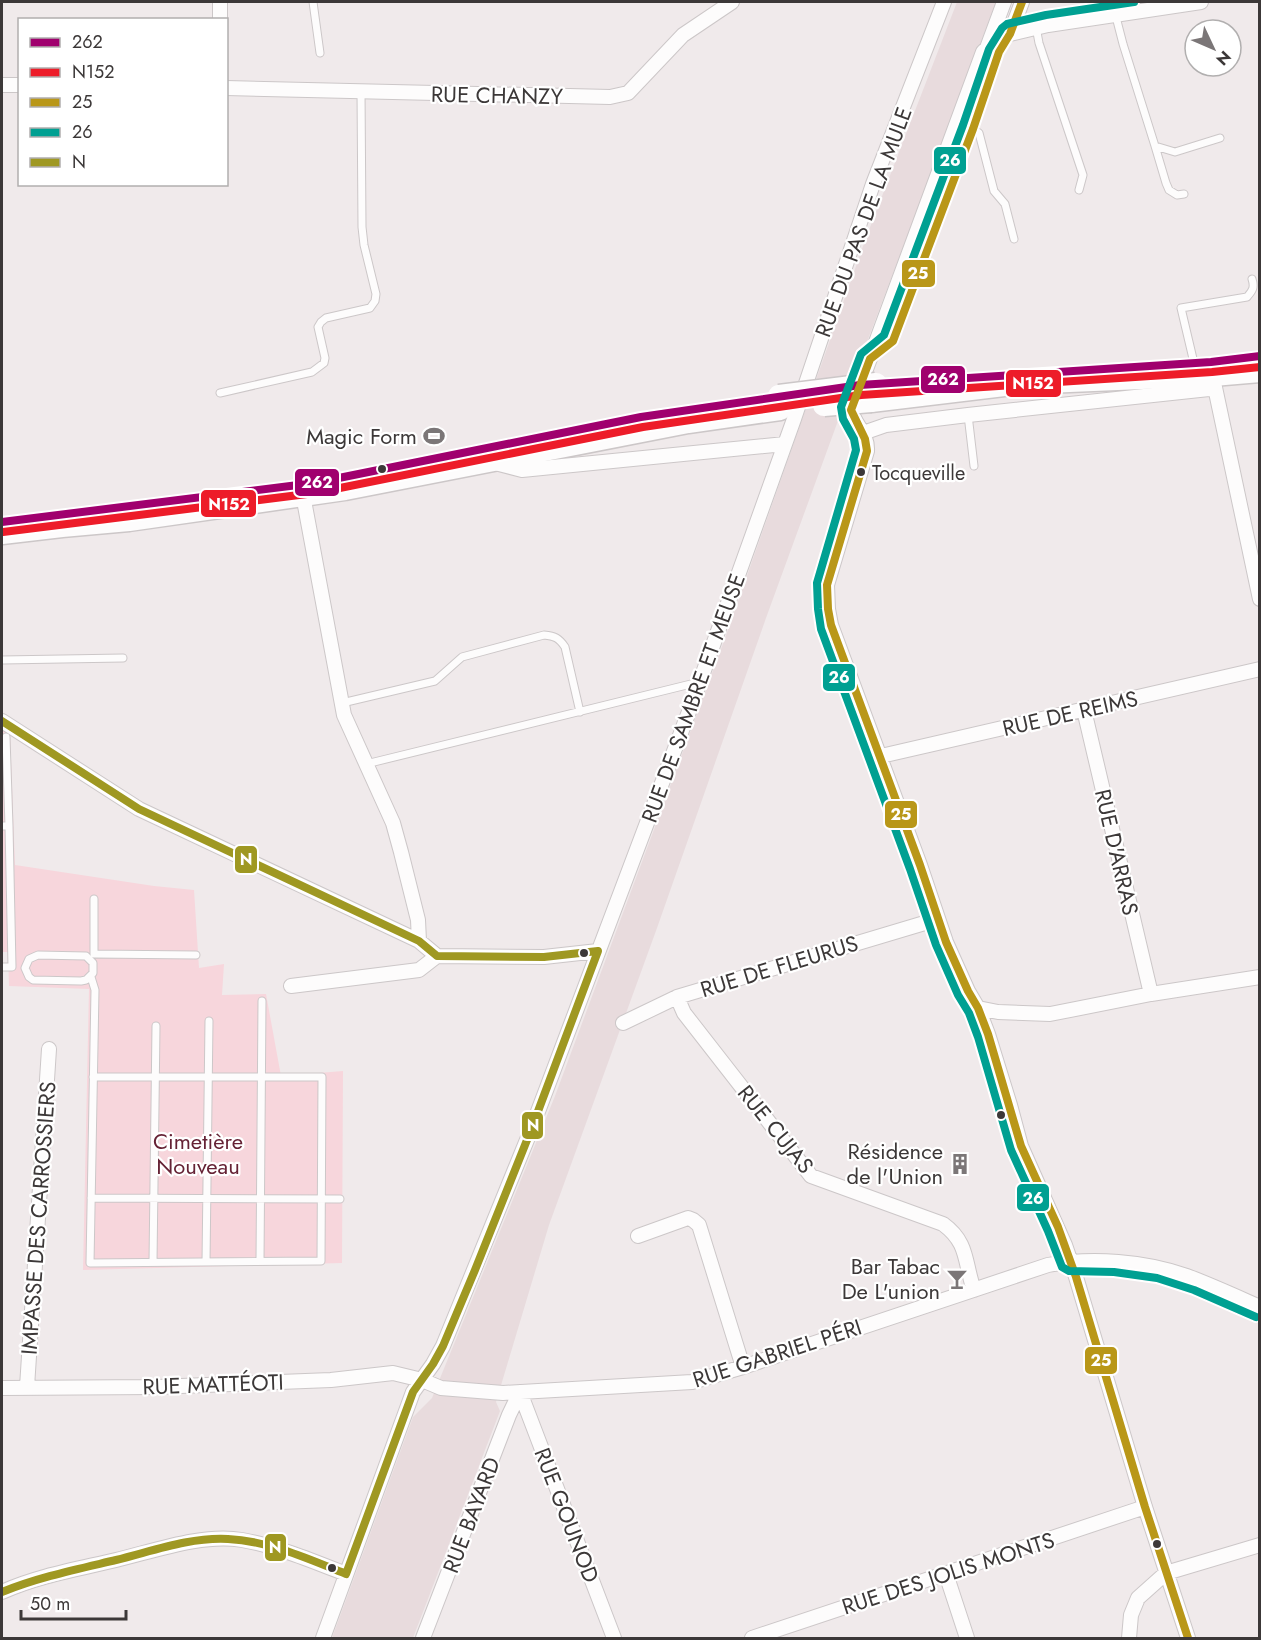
<svg xmlns="http://www.w3.org/2000/svg" width="1261" height="1640" font-family="Jost,sans-serif">
<style>
.built{fill:#e8dbdd}
.green{fill:#f7d6dc}
.lines{fill:none;stroke-linecap:round;stroke-linejoin:round}
.lane-casing{stroke:#ccc7c8;stroke-width:9}
.street-casing{stroke:#ccc7c8;stroke-width:16}
.primary-casing{stroke:#ccc7c8;stroke-width:25}
.lane{stroke:#fdfcfc;stroke-width:7}
.street{stroke:#fdfcfc;stroke-width:14}
.primary{stroke:#fdfcfc;stroke-width:22}
.primary-bridge-casing{stroke:#ccc7c8;stroke-width:25;stroke-linecap:butt}
.primary-bridge{stroke:#fdfcfc;stroke-width:22}
.bus-1-casing{stroke:#fff;stroke-width:12}
.bus-2-casing{stroke:#fff;stroke-width:12}
.bus-3-casing{stroke:#fff;stroke-width:12}
.bus-4-casing{stroke:#fff;stroke-width:12}
.bus-5-casing{stroke:#fff;stroke-width:12}
.bus-1{stroke:#a0006e;stroke-width:8}
.bus-2{stroke:#ed1c29;stroke-width:8}
.bus-3{stroke:#b99718;stroke-width:8}
.bus-4{stroke:#00a092;stroke-width:8}
.bus-5{stroke:#9f9822;stroke-width:8}
.bus-dot{fill:#3c3838;stroke:#fff;stroke-width:2}
.labels{text-anchor:middle;stroke-width:4.5;stroke-linejoin:round;paint-order:stroke}
.bus-label{font-size:20px;fill:#3c3838;stroke:#fff;text-anchor:start}
.street-label{font-size:22px;fill:#3c3838;stroke:#fff}
.poi-label{font-size:22px;fill:#3c3838;stroke:#fff;text-anchor:end}
.park-label{font-size:22px;fill:#652235;stroke:#fff}
.line-badge{stroke:#fff;stroke-width:2}
.badge-label{font-size:16px;text-anchor:middle;font-weight:bold;fill:#fff}
</style>
<rect width="100%" height="100%" fill="#f0eaeb"/>
<!-- built -->
<path class="built" d="M957,2H996L862,355L766,618L657,928L549,1225L496,1402L500,1411L413,1638H332L413,1417L432,1398L555,1096L724,641L867,235Z"/>
<!-- green -->
<path class="green" d="M2,728L10,733L15,865L154,886L194,890L199,968L224,964L222,995L266,994L281,1076L343,1071L342,1263L83,1270L89,989L9,986L8,952H2Z"/>
<g class="lines">
<defs>
<path id="lane" d="M313,2L320,53
M1115,13L1123,44L1155,146L1175,152L1220,138
M1036,27L1039,43L1083,175L1079,190
M973,129L979,133L994,191L1005,204L1014,239
M1155,146L1166,183L1169,190L1177,195L1184,194
M873,357L893,341L973,129L999,52L1005,41
M1194,363L1181,308L1247,297C1252,291 1255,288 1252,279
M220,393L312,372L324,363L325,358L318,327L321,322L326,318L370,308L375,301L376,294L364,245L362,227L361,91
M968,415L974,466
M2,660L123,658
M342,703L435,681L462,657L544,635C555,636 559,638 565,647L580,712
M6,737L9,826
M366,764L699,682
M2,826H9L12,967H2
M94,899V954L196,955
M38,955L86,956L93,963V973L86,980L81,981L33,980L29,977L25,968L29,959Z
M91,977L95,990C93,1081 92,1172 90,1263L321,1261L322,1077H93
M91,1198L340,1199
M260,1261L262,1001
M153,1262L156,1026
M206,1262L209,1021"/>
<path id="street" d="M220,2V20
M1010,34L1022,2
M987,48L1004,2
M2,85H20
M226,88L610,97L628,93L683,35L732,2
M1213,378L1260,599
M863,433L886,425L968,415L1209,389
M495,463L522,470L785,444
M303,495L344,715L393,823L401,852L418,920L419,941
M1084,710L1151,994
M2,721L139,809L419,941L437,956L544,957L598,951
M881,756L1260,669
M291,986L419,970L437,956
M677,997L684,1013L811,1176L943,1224C969,1243 964,1262 974,1290
M978,1008L998,1012L1050,1014L1151,994L1260,977
M623,1023L677,997L938,919
M638,1236L688,1218L693,1220L699,1225L743,1367
M27,1387L49,1049
M2,1388L156,1387L331,1380L393,1373L422,1380L441,1388L503,1393L692,1382L743,1367L1048,1265C1092,1257 1145,1261 1187,1276C1211,1285 1235,1296 1260,1307
M520,1392L614,1638
M946,1574L967,1638
M2,1592C37,1576 78,1569 116,1560C154,1551 203,1533 242,1540C277,1546 313,1561 346,1574
M323,1638L413,1392L433,1364L443,1346L531,1130L693,701L794,419L873,184L944,2
M423,1638L509,1415L520,1392
M752,1638L1145,1507
M1129,1638L1131,1615L1138,1598L1166,1573L1260,1545
M1188,1638L1145,1507L1076,1277L1065,1245L1021,1146L1010,1105L988,1034L978,1008L968,991L946,942L920,865L831,625L828,609L827,585L867,451C868,433 855,426 851,410L983,52L987,48L1010,34L1048,25L1201,2"/>
<path id="primary" d="M871,401L1022,383L1213,375L1260,371
M2,533L62,526L129,520L345,489L688,422L780,409"/>
</defs>
<!-- lane casing -->
<use href="#lane" class="lane-casing"/>
<!-- street casing -->
<use href="#street" class="street-casing"/>
<!-- primary casing -->
<use href="#primary" class="primary-casing"/>
<!-- lane -->
<use href="#lane" class="lane"/>
<!-- street -->
<use href="#street" class="street"/>
<!-- primary -->
<use href="#primary" class="primary"/>
<defs>
<path id="primary-bridge" d="M779,396L876,384
M824,405L871,401"/>
</defs>
<!-- primary-bridge casing -->
<use href="#primary-bridge" class="primary-bridge-casing"/>
<!-- primary-bridge -->
<use href="#primary-bridge" class="primary-bridge"/>
<defs>
<path id="bus-1" d="M2,522L314,483L641,417L860,385L1211,362L1260,356"/>
<path id="bus-2" d="M3,532L315,493L643,427L861,395L1212,372L1260,367"/>
<path id="bus-3" d="M1022,2L1010,34L999,52L973,129L893,341L870,359L851,410L865,439L867,451L827,585L828,609L831,625L920,865L946,942L968,991L978,1008L988,1034L1021,1146L1058,1227L1076,1277L1145,1507L1188,1638"/>
<path id="bus-4" d="M1134,2L1046,15L1007,24L1002,28L989,49L963,125L884,335L861,354L841,407L843,419L854,439L856,450L817,583L818,609L821,629L910,869L936,945L958,995L969,1013L978,1037L1011,1150L1048,1231L1062,1267L1069,1271L1114,1272L1157,1278L1194,1290L1256,1317"/>
<path id="bus-5" d="M2,721L139,809L419,941L437,956L544,957L598,951L531,1130L475,1270L443,1346L433,1364L413,1392L346,1574C309,1559 269,1541 228,1539C190,1537 153,1551 116,1560C78,1569 39,1577 2,1592"/>
</defs>
<!-- bus-1 casing -->
<use href="#bus-1" class="bus-1-casing"/>
<!-- bus-2 casing -->
<use href="#bus-2" class="bus-2-casing"/>
<!-- bus-3 casing -->
<use href="#bus-3" class="bus-3-casing"/>
<!-- bus-4 casing -->
<use href="#bus-4" class="bus-4-casing"/>
<!-- bus-5 casing -->
<use href="#bus-5" class="bus-5-casing"/>
<!-- bus-1 -->
<use href="#bus-1" class="bus-1"/>
<!-- bus-2 -->
<use href="#bus-2" class="bus-2"/>
<!-- bus-3 -->
<use href="#bus-3" class="bus-3"/>
<!-- bus-4 -->
<use href="#bus-4" class="bus-4"/>
<!-- bus-5 -->
<use href="#bus-5" class="bus-5"/>
</g>
<!-- icons -->
<defs>
<symbol id="stadium-bare" viewBox="-9 -9 18 18"><path d="M0-5a6.5 5 0 1 0 0 10a6.5 5 0 1 0 0-10ZM-3.5-1.8h7v3.6h-7Z" fill="#7b7677" stroke="#fff" stroke-width="2.5" paint-order="stroke"/></symbol>
<symbol id="building-bare" viewBox="-9 -9 18 18"><path d="M-4-6H4V6H1V3H-1V6H-4ZM-2.5-4.3h1.7v1.8h-1.7ZM.8-4.3h1.7v1.8H.8ZM-2.5-1h1.7V.8h-1.7ZM.8-1h1.7V.8H.8Z" fill="#7b7677" stroke="#fff" stroke-width="2.5" paint-order="stroke"/></symbol>
<symbol id="bar-bare" viewBox="-9 -9 18 18"><path d="M-6-5H6L.8 .8V4.5H3.5V6h-7V4.5H-.8V.8Z" fill="#7b7677" stroke="#fff" stroke-width="2.5" paint-order="stroke"/></symbol>
</defs>
<g fill-rule="evenodd">
<use href="#stadium-bare" x="419" y="421" width="30" height="30"/>
<use href="#building-bare" x="945" y="1149" width="30" height="30"/>
<use href="#bar-bare" x="942" y="1264" width="30" height="30"/>
</g>
<!-- markers -->
<g class="bus-dot">
<circle cx="382" cy="469" r="5"/>
<circle cx="861" cy="472" r="5"/>
<circle cx="584" cy="953" r="5"/>
<circle cx="1001" cy="1115" r="5"/>
<circle cx="1157" cy="1544" r="5"/>
<circle cx="332" cy="1568" r="5"/>
</g>
<g class="labels">
<!-- bus labels -->
<g class="bus-label">
<text x="872" y="480">Tocqueville</text>
</g>
<!-- street labels -->
<g class="street-label">
<text transform="translate(497 95) rotate(1)" y="8">RUE CHANZY</text>
<text transform="translate(863 222) rotate(-70)" y="8">RUE DU PAS DE LA MULE</text>
<text transform="translate(693 698) rotate(-70)" y="8">RUE DE SAMBRE ET MEUSE</text>
<text transform="translate(1070 713) rotate(-13)" y="8">RUE DE REIMS</text>
<text transform="translate(1117 852) rotate(77)" y="8">RUE D'ARRAS</text>
<text transform="translate(779 966) rotate(-17)" y="8">RUE DE FLEURUS</text>
<text transform="translate(776 1129) rotate(51)" y="8">RUE CUJAS</text>
<text transform="translate(38 1218) rotate(-86)" y="8">IMPASSE DES CARROSSIERS</text>
<text transform="translate(777 1353) rotate(-18)" y="8">RUE GABRIEL PÉRI</text>
<text transform="translate(213 1384) rotate(-2)" y="8">RUE MATTÉOTI</text>
<text transform="translate(471 1515) rotate(-69)" y="8">RUE BAYARD</text>
<text transform="translate(567 1515) rotate(69)" y="8">RUE GOUNOD</text>
<text transform="translate(948 1573) rotate(-18)" y="8">RUE DES JOLIS MONTS</text>
</g>
<!-- poi labels -->
<g class="poi-label">
<text x="417" y="444">Magic Form</text>
<text x="943" y="1159">Résidence<tspan x="943" dy="25">de l'Union</tspan></text>
<text x="940" y="1274">Bar Tabac<tspan x="940" dy="25">De L'union</tspan></text>
</g>
<!-- park labels -->
<g class="park-label">
<text x="198" y="1149">Cimetière<tspan x="198" dy="25">Nouveau</tspan></text>
</g>
</g>
<g class="line-badge">
<rect x="933" y="146" width="34" height="29" rx="6" fill="#00a092"/>
<rect x="901" y="259" width="35" height="29" rx="6" fill="#b99718"/>
<rect x="920" y="365" width="46" height="29" rx="6" fill="#a0006e"/>
<rect x="1005" y="369" width="57" height="29" rx="6" fill="#ed1c29"/>
<rect x="294" y="468" width="46" height="29" rx="6" fill="#a0006e"/>
<rect x="200" y="489" width="57" height="29" rx="6" fill="#ed1c29"/>
<rect x="822" y="663" width="34" height="29" rx="6" fill="#00a092"/>
<rect x="884" y="800" width="34" height="29" rx="6" fill="#b99718"/>
<rect x="234" y="845" width="24" height="29" rx="6" fill="#9f9822"/>
<rect x="521" y="1111" width="23" height="29" rx="6" fill="#9f9822"/>
<rect x="1016" y="1183" width="34" height="29" rx="6" fill="#00a092"/>
<rect x="1084" y="1346" width="34" height="29" rx="6" fill="#b99718"/>
<rect x="264" y="1533" width="23" height="29" rx="6" fill="#9f9822"/>
</g>
<g class="badge-label">
<text x="950" y="166">26</text>
<text x="918" y="279">25</text>
<text x="943" y="385">262</text>
<text x="1033" y="389">N152</text>
<text x="317" y="488">262</text>
<text x="229" y="510">N152</text>
<text x="839" y="683">26</text>
<text x="901" y="820">25</text>
<text x="246" y="865">N</text>
<text x="533" y="1131">N</text>
<text x="1033" y="1204">26</text>
<text x="1101" y="1366">25</text>
<text x="275" y="1553">N</text>
</g>
<!-- border -->
<rect width="1261" height="1640" fill="none" stroke="#3c3838" stroke-width="6"/>
<!-- legend -->
<rect x="18" y="18" width="210" height="168" fill="#ffffff" stroke="#b1afaf" stroke-width="1.5"/>
<rect x="30" y="38" width="30" height="9" fill="#a0006e" stroke="#b1afaf" stroke-width="1.5"/>
<text x="72" y="48" font-size="18" fill="#3c3838">262</text>
<rect x="30" y="68" width="30" height="9" fill="#ed1c29" stroke="#b1afaf" stroke-width="1.5"/>
<text x="72" y="78" font-size="18" fill="#3c3838">N152</text>
<rect x="30" y="98" width="30" height="9" fill="#b99718" stroke="#b1afaf" stroke-width="1.5"/>
<text x="72" y="108" font-size="18" fill="#3c3838">25</text>
<rect x="30" y="128" width="30" height="9" fill="#00a092" stroke="#b1afaf" stroke-width="1.5"/>
<text x="72" y="138" font-size="18" fill="#3c3838">26</text>
<rect x="30" y="158" width="30" height="9" fill="#9f9822" stroke="#b1afaf" stroke-width="1.5"/>
<text x="72" y="168" font-size="18" fill="#3c3838">N</text>
<!-- north arrow -->
<g transform="translate(1213 48) rotate(134)"><circle r="28" fill="#ffffff" stroke="#b1afaf" stroke-width="1.5"/>
<path d="M0-4.5L10 22L0 15L-10 22Z" fill="#7b7677"/>
<text y="-9" font-size="16" font-weight="bold" text-anchor="middle" fill="#3c3838">N</text>
</g>
<!-- scale -->
<path d="M21 1610v9h105v-9" fill="none" stroke="#3c3838" stroke-width="3"/>
<text x="30" y="1610" font-size="18" fill="#3c3838" stroke="#ffffff" stroke-width="4.5" paint-order="stroke">50 m</text>
</svg>
